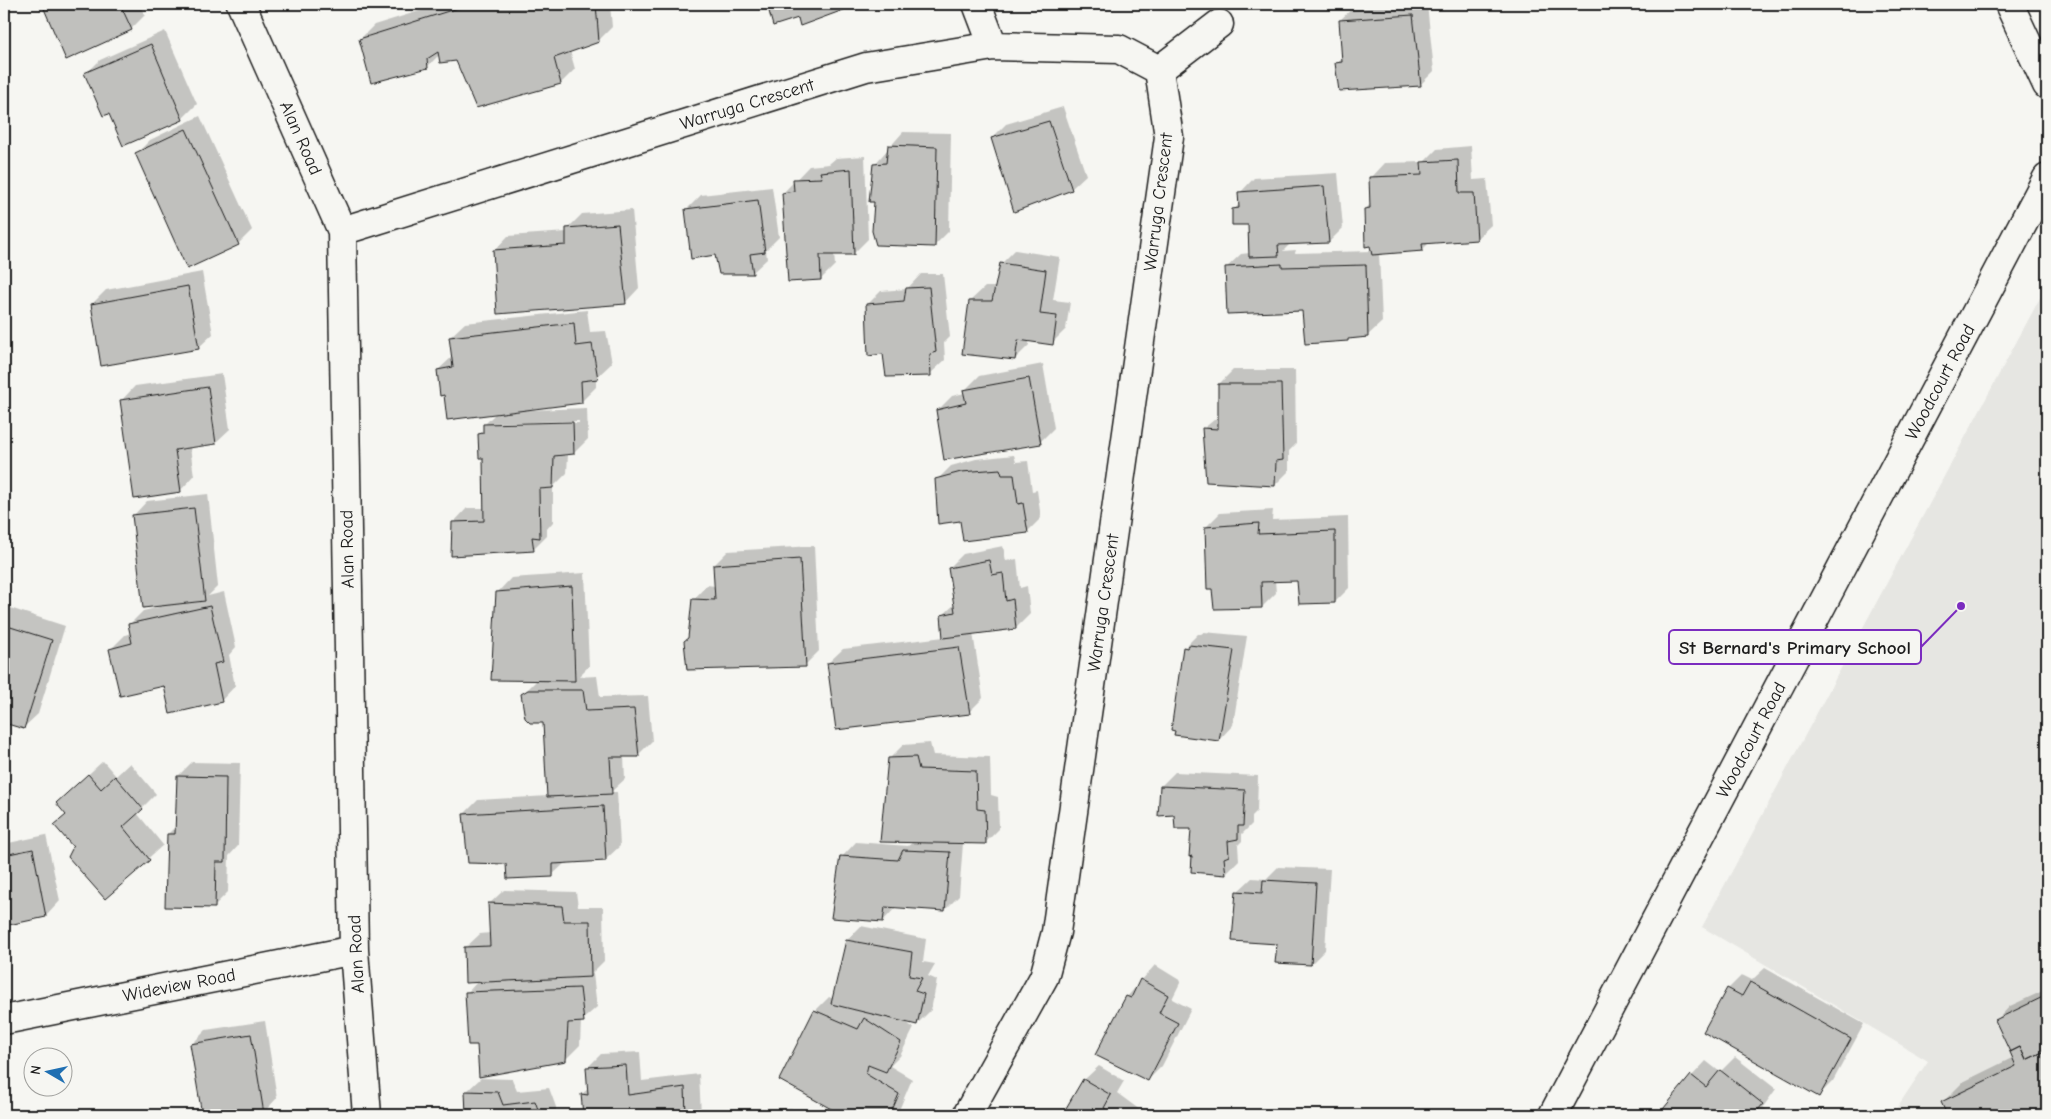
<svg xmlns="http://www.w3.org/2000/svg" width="2051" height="1119" font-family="'Comic Neue',sans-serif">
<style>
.built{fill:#e6e6e2}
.shadow{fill:#0003;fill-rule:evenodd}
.building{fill:#c0c0bd;stroke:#1c1c1c}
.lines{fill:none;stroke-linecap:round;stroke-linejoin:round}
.minor-casing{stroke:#1c1c1c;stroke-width:31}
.minor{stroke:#f6f6f2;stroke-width:28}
.labels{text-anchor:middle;stroke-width:4;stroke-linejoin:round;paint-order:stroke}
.street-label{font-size:18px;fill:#1c1c1c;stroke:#f6f6f2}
.leader{fill:none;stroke:#7b2cbf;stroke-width:2}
.callout-dot{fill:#7b2cbf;stroke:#f6f6f2;stroke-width:2}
.callout{fill:#f6f6f2;stroke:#7b2cbf;stroke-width:2}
.callout-label{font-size:19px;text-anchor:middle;font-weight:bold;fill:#1c1c1c}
</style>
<rect width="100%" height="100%" fill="#f6f6f2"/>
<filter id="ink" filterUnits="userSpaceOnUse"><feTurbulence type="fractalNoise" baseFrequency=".02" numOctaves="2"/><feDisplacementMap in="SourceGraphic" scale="10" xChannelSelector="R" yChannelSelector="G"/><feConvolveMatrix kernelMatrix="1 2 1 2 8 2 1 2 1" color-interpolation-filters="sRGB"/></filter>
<g filter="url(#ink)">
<!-- built -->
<path class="built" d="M2047,285V1115H1892L1928,1061L1702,927Z"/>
<!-- shadow -->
<path class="shadow" d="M43,4H140L145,15L131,29L67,58Z
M442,4H610L612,27L598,41L570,51L575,69L561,83L440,54L427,67L360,39L374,25Z
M768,4H849L845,8L799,17L774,24Z
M1390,4H1427L1434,71L1420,85L1337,63L1343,57L1340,20L1355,6Z
M165,31L197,104L182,119L123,144L109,112L86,74L100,60Z
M1063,107L1086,175L1071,189L992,138L1006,124Z
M200,116L252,230L238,244L136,154L150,140Z
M903,132L951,133L949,231L935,245L875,201L874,165Z
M1471,146L1473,180L1487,179L1491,225L1476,239L1430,242L1422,250L1379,253L1382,322L1367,336L1350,337L1347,340L1304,310L1226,268L1241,254L1250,253L1249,224L1234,210L1240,203V193L1254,178L1338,173L1343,228L1329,242L1290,244L1283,251L1296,250L1295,253L1372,251L1365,210L1371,203V178L1385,163L1424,162L1437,149Z
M865,156L868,239L854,253L834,254L835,265L821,279L783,193L809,166L829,164L836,158Z
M772,187L779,237L766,250L767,259L752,273L716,254L687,209L701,195Z
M632,210L639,288L625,303L494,251L508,236L567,232V229L582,214Z
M1015,250L1060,257L1053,300L1070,302L1066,329L1052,343L1029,340V345L1015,359L970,301L985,287H996L1001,264Z
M202,272L213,334L198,348L92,304L106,290Z
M921,274H943L950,337L944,343L945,360L930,374L884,353L867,305L881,291L907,289Z
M587,310L590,332L606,331L612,363L596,378V387L582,401L531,408V410L587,408L588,439L574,453L568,454L567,473L553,487V522L547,529V536L533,550L453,523L467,508H485L484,457L480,434L484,430V425L497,412L445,394L438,370L453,356L450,337L465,323ZM579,421V423L492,425V423Z
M1043,364L1054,428L1040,442L938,410L952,396L965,393V390L979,376Z
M1233,370H1295L1296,444L1289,451V471L1275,485L1203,429L1220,415L1219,384Z
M222,374L230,429L215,443L190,447L194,476L180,491L121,401L135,386Z
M4,396L7,515L4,518Z
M1014,455L1016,462L1028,461L1032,491L1037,490L1041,518L1027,532L961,520L937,480L951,466L976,459Z
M208,494L218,586L208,596L224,592L236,647L229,655L235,686L221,701L165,685L111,649L125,635L131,633L129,625L143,611L159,607L133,516L147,501Z
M1273,510L1272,520L1348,517L1349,588L1335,602L1298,580H1275L1276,593L1262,607L1206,527L1220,513Z
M814,546L819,651L805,665L693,600L707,585L715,586L714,565L728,551Z
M1003,546L1006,561L1017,559L1020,588L1027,586L1030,614L1016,628L973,633L983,698L969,712L828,663L843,649L944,637L943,615L955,604L949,568L963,554Z
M585,573L589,666L578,677L597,676L600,697L648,696L652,741L638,755L624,756L625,779L611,792H617L620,846L605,860L565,863L552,875L507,863L464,814L478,800L548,796L544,721L523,694L538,679L497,593L511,578Z
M4,606L65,626L38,714L23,728L4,722Z
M1204,632L1247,636L1233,725L1219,740L1184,648L1198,634H1201Z
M930,743L933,755L990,757L991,795L998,797L999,829L985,843H963L959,896L945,910L897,906L883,921L842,857L856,842L908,846L913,842L889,759L903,745Z
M103,761L116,776L130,763L156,794L137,813L163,845L105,897L75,847L56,825L67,814L57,803Z
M192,762L240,763L238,846L229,856L228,892L214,906L168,834L176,826L178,776Z
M1175,772L1258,776L1257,811L1252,816V824L1242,834V841L1238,845L1239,860L1225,874L1192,828L1175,813L1161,786Z
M46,835L60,901L46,916L4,924V844Z
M1278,867L1330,869L1325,950L1311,964L1278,943L1237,892L1252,878L1266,879Z
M504,890L576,892L578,907H603L604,961L591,974H593L597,1007L581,1021L580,1045L566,1059L478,1044L467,993L478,981L465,948L480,934L490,933L489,904Z
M861,926L926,939L923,962L935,964L928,976L937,980L931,1010L917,1024L904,1021L914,1028L900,1056L890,1066L912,1079L897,1115H844L781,1079L815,1011L829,997L834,999L847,940Z
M1155,965L1181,981L1172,999L1191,1009L1162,1066L1148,1080L1127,997Z
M1765,968L1864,1024L1833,1081L1819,1095L1728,989L1742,975L1752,980Z
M2047,989V1115H1948L1942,1103L1963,1082L2014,1057L1996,1021L2010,1006Z
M265,1021L277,1098L265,1111L266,1115H203L191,1045L206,1030Z
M640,1052L642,1081L699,1074L701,1115H584L582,1094L589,1088L587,1068L601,1054Z
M1735,1057L1776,1089L1763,1107L1773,1115L1661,1114L1692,1076L1706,1061L1720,1072Z
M1099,1066L1124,1081L1117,1093L1140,1110L1138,1115H1064L1084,1080Z
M481,1078L512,1079L517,1091L549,1088L556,1107V1115H467L466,1092Z
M792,1108V1115H713L719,1109Z
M64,1110L65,1115H7Z"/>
<!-- building -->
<path class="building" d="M42,4H120L132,30L66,60Z
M471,4H596L599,42L554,58L561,84L476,108L456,61L440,63L438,52L427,59L428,68L371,83L359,39Z
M767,4H844L846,9L800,26L798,18L773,26Z
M1413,15L1421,86L1339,91L1335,63L1342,62L1339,20Z
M151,44L183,120L123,146L109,114L103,116L84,73Z
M1049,121L1072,190L1014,212L991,138Z
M186,129L239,245L187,269L135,153Z
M888,145L937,147L935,247L876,245L872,231L874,202H869L873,164L886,163Z
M1458,160L1459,193H1474L1477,240L1422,244L1423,251L1372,255L1370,246L1365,247L1364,209L1370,208L1369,177L1422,175L1421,162Z
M851,169L854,255H820L821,280L788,282L782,193L794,191L793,179L822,178L820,172Z
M1324,186L1329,243L1278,245L1279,256L1249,257L1248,225H1232V209L1239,208L1238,192Z
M758,200L765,252L750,254L753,274H719L715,255L691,259L685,209Z
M618,224L626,304L497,314L493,250L566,245V228Z
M1000,263L1046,270L1040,314L1057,316L1053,345L1018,340L1015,360L962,354L969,301H992Z
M1282,264V267L1366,265L1368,337L1348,339V341L1305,344L1302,311L1227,314L1225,267Z
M188,286L199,349L101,366L91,304Z
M929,287L936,352L930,354L931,376L886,377L883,354L868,356L866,304L904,301L906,288Z
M574,323L576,346L592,344L598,379L581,381L582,403L447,420L444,395L440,396L437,370L453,367L449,337Z
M1029,378L1041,444L944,460L936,410L966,403L963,390Z
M1218,384H1281L1283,460L1276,461L1275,486L1206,482L1202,428L1218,429Z
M208,387L216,444L175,450L181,492L134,499L120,400Z
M573,422L574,454L554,456L553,488L539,489L540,538L532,537L534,551L451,556L452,522L484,521L483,458H479L478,434L483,433V424Z
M1000,469L1002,475H1014L1018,504L1023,503L1028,533L963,541L960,521L938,524L935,479L961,472Z
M194,508L205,601L143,608L132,515Z
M1259,523L1258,534L1335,531V603L1299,604L1297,581L1261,582L1262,608L1214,609L1212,589H1207L1205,527Z
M800,559L806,667L687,670L684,641L688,638L692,599L715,600L713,565Z
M989,560L992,575L1003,573L1006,601L1013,599L1016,629L943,638L941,615L955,612L948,568Z
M572,586L575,681L491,680L496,592Z
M210,606L223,662L214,664L222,702L170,714L164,686L120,696L109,649L132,643L128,624Z
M4,625L52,640L24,729L4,723Z
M1189,645L1234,650L1219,741L1174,735L1175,731L1171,730L1183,647L1187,648Z
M959,647L970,714L836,730L827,663Z
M528,690H583L586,711L634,709L639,757H610L612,794L547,797L543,723H530L525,718L521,694Z
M916,757L919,769L976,771L977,809L985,810L986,844L880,842L888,758Z
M88,774L101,789L115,776L143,809L123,827L150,860L105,899L68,857L73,847L54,825L66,815L56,803Z
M177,776L226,777L225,862H216L215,908L165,907L167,834H175Z
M1160,786L1245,790L1243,826H1238V839L1228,841L1229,856L1224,858L1226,875L1191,872L1192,856L1189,857L1191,829H1175L1174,815L1158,816Z
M603,806L606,861L553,864V877L507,879L506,864L468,863L463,814Z
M33,849L46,917L4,926V855Z
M903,850L950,852L945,911L885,907L883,922L831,918L840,856L898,860Z
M1263,880L1316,883L1311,965L1275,963L1277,944L1232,941L1236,891L1262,893Z
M488,903L562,906L564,921H590L591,977L465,983L464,947L490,946Z
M846,940L912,952L909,976L922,978L915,991L924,994L917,1025L831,1004Z
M1140,979L1168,995L1159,1013L1178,1023L1148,1081L1095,1055L1126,996L1131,998Z
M1750,982L1851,1039L1819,1097L1703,1032L1727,988L1742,996Z
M580,988L584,1022L568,1023L566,1061L479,1077L477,1045H468L465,992Z
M2047,995V1050L2026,1060L2020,1047L2010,1052L1995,1020Z
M814,1010L858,1029L864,1018L901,1042L886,1072L868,1065L866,1074L899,1094L890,1115H842L779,1080Z
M251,1034L264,1114L202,1115L190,1044Z
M2020,1047L2026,1060L2047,1050V1115H1947L1941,1102L2016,1066L2010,1052Z
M626,1065L628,1095L685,1087L686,1115H583L581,1094L588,1095L586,1067Z
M1720,1070L1763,1104L1754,1115L1659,1114L1691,1075L1706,1087Z
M1083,1079L1111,1095L1104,1108L1115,1115H1062Z
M465,1091L498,1092L503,1105L535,1101L540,1115H466Z"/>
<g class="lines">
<defs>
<path id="minor" d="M241,4L342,231L354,950L367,1115
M977,4L993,46
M2009,4L2047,85
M1159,70L1219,24
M342,231L866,67L993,46L1119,49L1159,70L1169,137L1056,932L1044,977L967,1115
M4,1020L354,950
M1553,1115L2047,178"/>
</defs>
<!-- minor casing -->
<use href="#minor" class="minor-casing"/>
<!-- minor -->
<use href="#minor" class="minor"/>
</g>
</g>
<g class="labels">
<!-- street labels -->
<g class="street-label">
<text transform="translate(747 104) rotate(-17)" y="6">Warruga Crescent</text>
<text transform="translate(301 138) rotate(66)" y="6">Alan Road</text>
<text transform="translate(1158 202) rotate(-83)" y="6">Warruga Crescent</text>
<text transform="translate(1940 382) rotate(-62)" y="6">Woodcourt Road</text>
<text transform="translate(347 549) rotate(-91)" y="6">Alan Road</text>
<text transform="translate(1103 603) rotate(-82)" y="6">Warruga Crescent</text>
<text transform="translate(1751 740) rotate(-62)" y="6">Woodcourt Road</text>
<text transform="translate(356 954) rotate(-93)" y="6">Alan Road</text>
<text transform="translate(179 985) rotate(-11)" y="6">Wideview Road</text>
</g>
</g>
<!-- callouts -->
<path class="leader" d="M1961 606L1921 647"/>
<circle class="callout-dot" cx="1961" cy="606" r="5"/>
<rect class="callout" x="1669" y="630" width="252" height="34" rx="5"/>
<g class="callout-label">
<text x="1795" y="654">St Bernard's Primary School</text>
</g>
<!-- margin -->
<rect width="2051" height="1119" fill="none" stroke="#f6f6f2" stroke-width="20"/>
<rect x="10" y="10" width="2031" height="1099" fill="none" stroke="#1c1c1c" stroke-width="2" filter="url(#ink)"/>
<!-- north arrow -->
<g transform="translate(48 1072) rotate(279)"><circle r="24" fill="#f6f6f2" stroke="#9f9f9c"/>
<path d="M0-4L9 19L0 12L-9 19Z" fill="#1f6fb2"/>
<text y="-8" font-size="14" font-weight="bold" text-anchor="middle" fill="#1c1c1c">N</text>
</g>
</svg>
